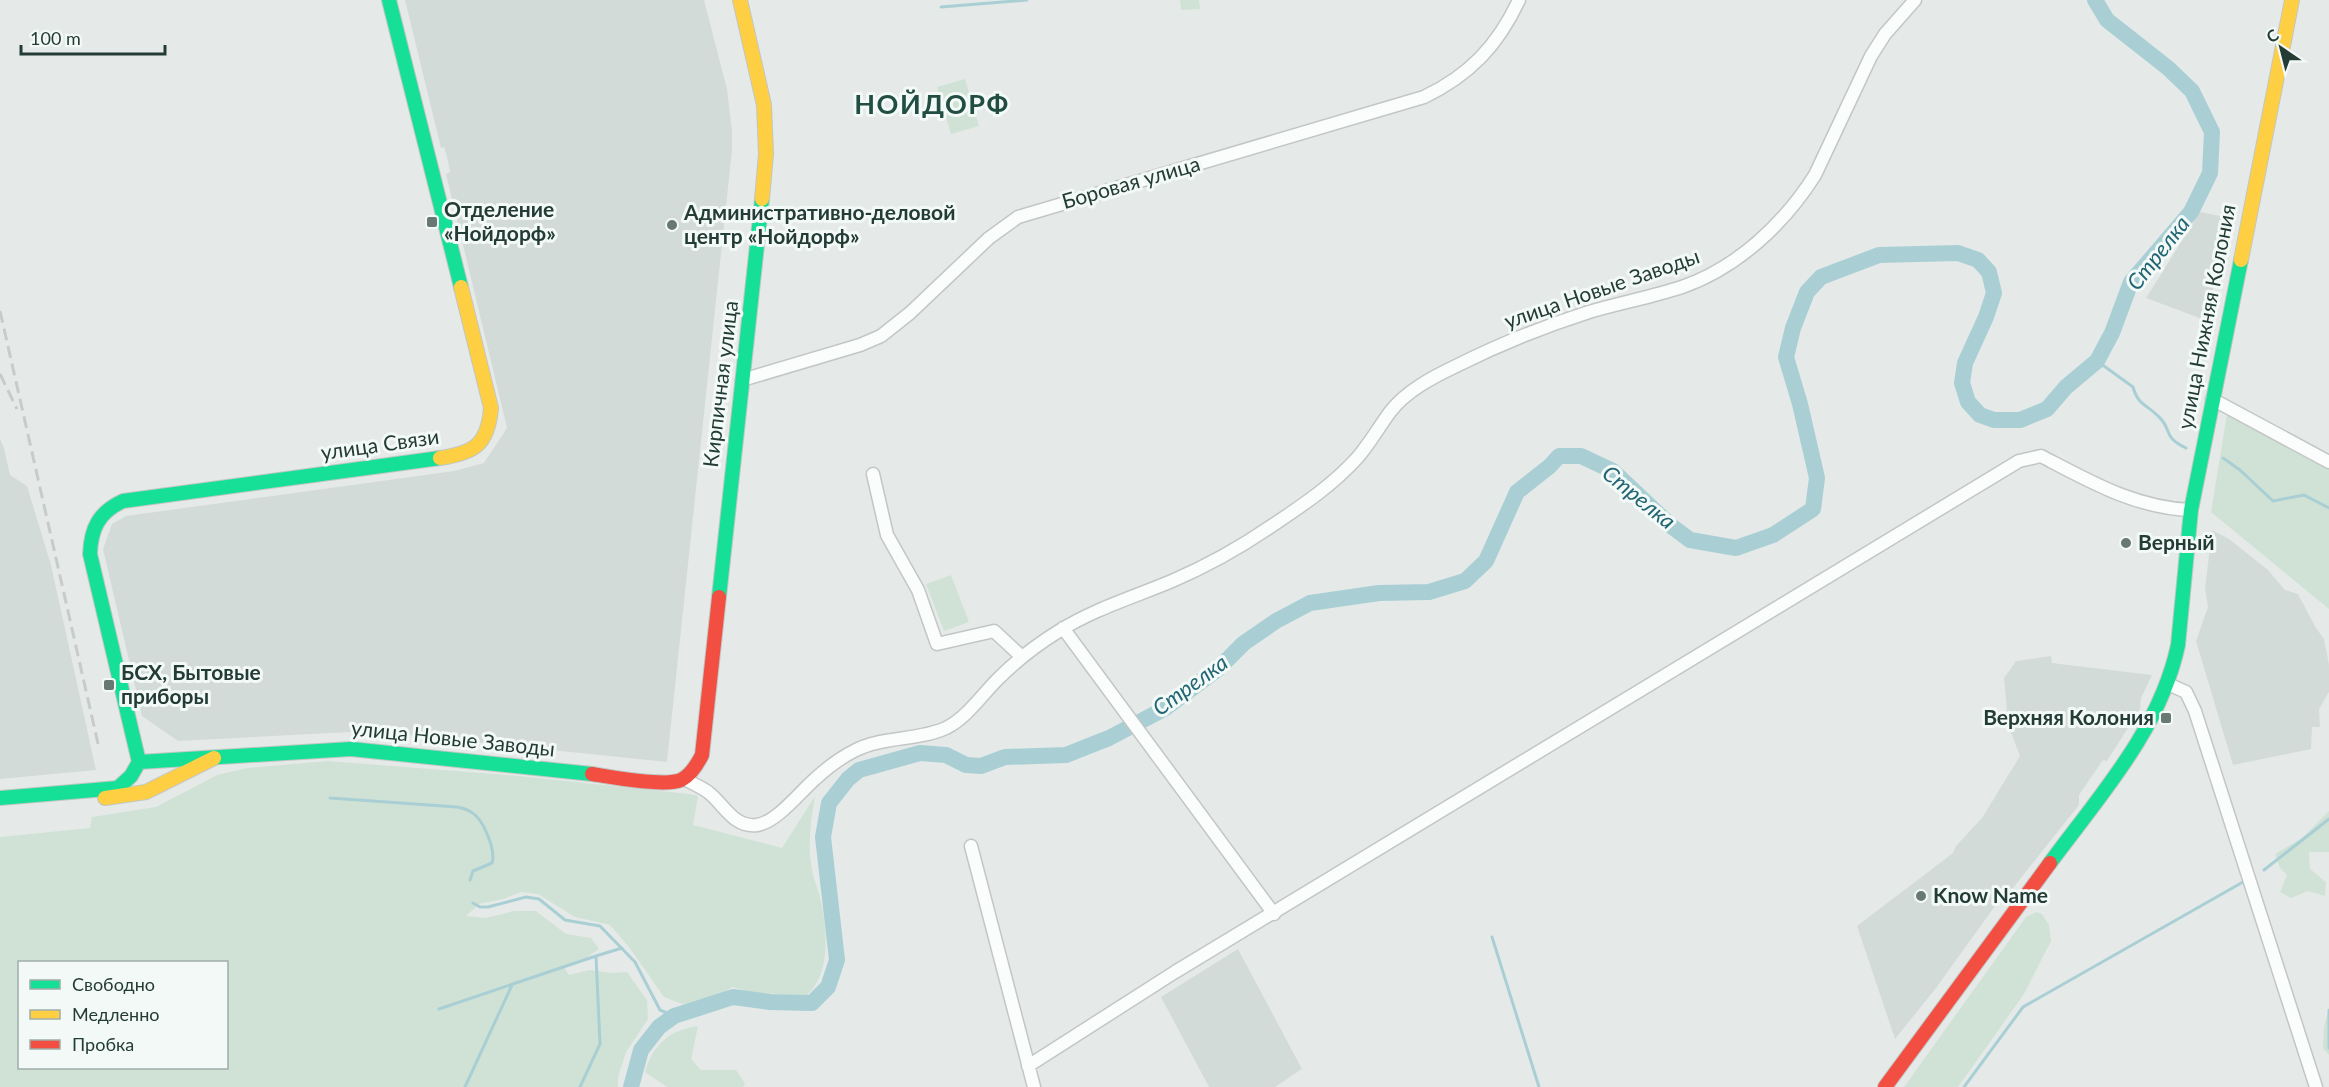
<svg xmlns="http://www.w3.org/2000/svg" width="2329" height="1087" font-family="Lato,sans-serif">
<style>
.built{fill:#d3dbd8}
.green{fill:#cfe2d5;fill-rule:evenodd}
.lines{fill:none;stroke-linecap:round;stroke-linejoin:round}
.stream{stroke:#a9cfd5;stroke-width:3}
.river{stroke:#a9cfd5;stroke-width:16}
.street-casing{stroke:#c2c7c5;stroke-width:15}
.fast-casing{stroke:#c1c7c5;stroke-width:16}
.slow-casing{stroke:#c1c7c5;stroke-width:16}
.jam-casing{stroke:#c1c7c5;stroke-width:16}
.street{stroke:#fbfcfc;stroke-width:12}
.fast{stroke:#16e098;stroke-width:14}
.slow{stroke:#ffcf43;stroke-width:14}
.jam{stroke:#f24e42;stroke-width:14}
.rail{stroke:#c7cbca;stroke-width:3;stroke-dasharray:12 6;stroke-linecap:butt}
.poi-dot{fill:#687974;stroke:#f3f9f6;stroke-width:2}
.labels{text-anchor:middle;stroke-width:6;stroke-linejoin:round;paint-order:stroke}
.street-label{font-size:21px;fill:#243c36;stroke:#f3f9f6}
.poi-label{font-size:21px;font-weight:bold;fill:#243c36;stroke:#f3f9f6;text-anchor:start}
.water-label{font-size:22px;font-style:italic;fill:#216574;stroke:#f3f9f6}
.district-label{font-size:27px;font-weight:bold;letter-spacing:1.5px;fill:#214d43;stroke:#f3f9f6}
</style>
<rect width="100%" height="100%" fill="#e5eae8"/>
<!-- built -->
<path class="built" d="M405,0H704L727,89L732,131V150L667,762L370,731L178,741L142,716L103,549L112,524L126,516L454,471L484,463L507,428L446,174L450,172L448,161L444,147L441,148Z
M2200,212L2231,218L2205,320L2146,298Z
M0,439L4,448L10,475L27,486L51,565L96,770L0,779Z
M2212,530L2229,539L2268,570L2285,590L2298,594L2316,628L2324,639L2329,665V692L2319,709L2320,727H2312L2311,749L2233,765L2196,641L2208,607L2205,589Z
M2051,656L2052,663L2152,675L2141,698L2140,709L2107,761L2103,760L2079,795V805L2013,888L1994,893L2000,899L1936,988L1895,1039L1857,926L1953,853L1956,846L1982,818L2020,756L2008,725L2004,678L2016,661Z
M1238,949L1302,1069L1275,1087H1209L1161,997Z"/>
<!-- green -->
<path class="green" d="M1180,0H1199L1200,9L1181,10Z
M965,79L979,126L951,134L937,87Z
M2227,414L2329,465V609L2211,512Z
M951,575L969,622L944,631L926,584Z
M328,761L519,776L689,794L698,796L693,825L782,848L815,796C811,820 807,845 812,870C814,881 819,891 821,902C827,931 831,973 807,995L753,993L733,987L709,1001L682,1004L664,997L629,947L610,925L575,917L538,894L521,892L503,899L479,904L466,916L486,918L514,911H536L566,934L591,938L599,949L586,958L563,966L569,975L589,970L612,973L627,972L647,1000L648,1019L626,1052L618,1077V1087H0V837L90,828L92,817L156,807L217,775L247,768ZM20,962H226V1068H20Z
M2329,811V852H2309L2310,869L2326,882L2325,896L2308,891L2291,898L2280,892L2287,875L2280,868L2275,854L2302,838Z
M2036,912L2042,914L2049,925L2051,941L2024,994L1958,1087H1904L2026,917Z
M2329,1009V1055L2323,1048L2324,1027Z
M698,1026L691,1059L701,1070H736L745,1083L743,1087H667L645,1072C653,1044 670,1030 698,1026Z"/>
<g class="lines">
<!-- stream -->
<path class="stream" d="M941,7L1027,0
M2097,361L2133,387C2138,405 2146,404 2158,416C2173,429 2161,436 2186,448
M2223,458L2240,470L2273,501L2304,495L2329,508
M330,798L457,807C462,808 467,809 471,812C483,818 496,850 492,863L473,871L470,880
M2264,870L2329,819
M473,903L480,907H488L526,897L539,899L565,920L600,926L635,962L660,1010L674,1016
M1492,937L1539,1087
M439,1009L596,956
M2329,1010V1048
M465,1087L512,985
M580,1087L600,1044L596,956L622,948
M1964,1087L2023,1007L2243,882"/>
<!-- river -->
<path class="river" d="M631,1087L641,1050L659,1027L674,1016L733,997L770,1002L812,1003L828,987L837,960L823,837L829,803L848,779L859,770L920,753L946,755L966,765L981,766L1005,757L1066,755L1109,738L1164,709L1218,669L1244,643L1276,621L1310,603L1379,593L1429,592L1465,581L1486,561L1517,492L1550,466L1559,456H1581L1613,471L1670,525L1690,540L1736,548L1773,535L1813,509L1817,478L1800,404L1786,357L1793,328L1807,292L1821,277L1879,255L1958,253L1978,260L1989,272L1994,293L1986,317L1965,363L1962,383L1968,402L1980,415L1994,420H2020L2047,409L2066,387L2097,361L2112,333L2131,282L2191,212L2210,173L2212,132L2192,91L2168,68L2107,20L2095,0"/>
<defs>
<path id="street" d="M742,380L860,345L881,336L910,313L989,238L1018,217L1424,97C1470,75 1498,45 1519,0
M2212,399L2329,462
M873,474L887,535L918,590L937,644L994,631L1022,657
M1063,628L1274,914
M2168,684L2186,692L2195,711L2316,1087
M684,779C692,783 701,787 708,792C724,804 733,828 757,825C777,822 800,792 815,779C827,768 840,758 854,751C882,736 917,741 946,728C968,717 983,693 1000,677C1018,659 1038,644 1059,631C1094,609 1134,597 1172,581C1207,566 1241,547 1273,525C1303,505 1334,484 1358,457C1370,443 1379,427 1390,412C1406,391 1433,377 1456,366C1498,345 1545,326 1589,312C1620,303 1651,297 1682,287C1737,268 1784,224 1815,175L1871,56L1885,34L1915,0
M971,846L1034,1087
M1028,1066L1175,972L2019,461L2041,456C2089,481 2135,508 2191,510"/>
<path id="fast" d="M389,0L461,287
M719,597L762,199
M139,762L351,749L592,774
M0,798L118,788L131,776L139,762L90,554C91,528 99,512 123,501L440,458
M2050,863C2100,795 2160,730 2178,645L2191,510L2241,260"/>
<path id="slow" d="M740,0L764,105L766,154L762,199
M2241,260L2292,0
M440,458C475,453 488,444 491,408L461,287
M105,798L146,792L214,758"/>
<path id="jam" d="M592,774C611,777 665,787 681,780C691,775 697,765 702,755L719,597
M1885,1087L2050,863"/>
</defs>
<!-- street casing -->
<use href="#street" class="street-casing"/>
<!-- fast casing -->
<use href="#fast" class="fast-casing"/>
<!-- slow casing -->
<use href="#slow" class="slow-casing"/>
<!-- jam casing -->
<use href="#jam" class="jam-casing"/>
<!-- street -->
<use href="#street" class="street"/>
<!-- fast -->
<use href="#fast" class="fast"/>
<!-- slow -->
<use href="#slow" class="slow"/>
<!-- jam -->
<use href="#jam" class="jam"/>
<!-- rail -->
<path class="rail" d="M0,311L99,748
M0,374L17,409"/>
</g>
<!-- markers -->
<g class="poi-dot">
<rect x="426" y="216" width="12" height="12" rx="3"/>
<circle cx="672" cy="225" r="6"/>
<circle cx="2126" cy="543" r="6"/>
<rect x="103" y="679" width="12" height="12" rx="3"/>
<rect x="2160" y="712" width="12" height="12" rx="3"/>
<circle cx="1921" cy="896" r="6"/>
</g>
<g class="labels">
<!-- street labels -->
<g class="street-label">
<text transform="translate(1131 183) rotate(-16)" y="7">Боровая улица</text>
<text transform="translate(1602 289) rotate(-19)" y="7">улица Новые Заводы</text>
<text transform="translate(2207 317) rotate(-79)" y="7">улица Нижняя Колония</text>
<text transform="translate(721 384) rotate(-83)" y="7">Кирпичная улица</text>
<text transform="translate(380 445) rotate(-8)" y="7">улица Связи</text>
<text transform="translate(453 739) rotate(6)" y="7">улица Новые Заводы</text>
</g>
<!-- poi labels -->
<g class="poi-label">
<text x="444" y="217">Отделение<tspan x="444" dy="24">«Нойдорф»</tspan></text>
<text x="684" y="220">Административно-деловой<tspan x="684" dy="24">центр «Нойдорф»</tspan></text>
<text x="2138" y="550">Верный</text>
<text x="121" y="680">БСХ, Бытовые<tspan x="121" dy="24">приборы</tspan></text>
<text x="2154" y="725" text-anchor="end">Верхняя Колония</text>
<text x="1933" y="903">Know Name</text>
</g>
<!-- water labels -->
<g class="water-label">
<text transform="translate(2158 253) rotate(-52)" y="8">Стрелка</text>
<text transform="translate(1639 497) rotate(39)" y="8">Стрелка</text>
<text transform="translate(1190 685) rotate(-36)" y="8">Стрелка</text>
</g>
<!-- district labels -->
<g class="district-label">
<text x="932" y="114">НОЙДОРФ</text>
</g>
</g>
<!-- legend -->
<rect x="18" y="961" width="210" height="108" fill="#f3f9f6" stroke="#a0ada9" stroke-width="1.5"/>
<rect x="30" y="980" width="30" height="9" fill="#16e098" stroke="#a0ada9" stroke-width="1.5"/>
<text x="72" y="991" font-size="18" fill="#243c36">Свободно</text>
<rect x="30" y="1010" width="30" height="9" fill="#ffcf43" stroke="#a0ada9" stroke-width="1.5"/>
<text x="72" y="1021" font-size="18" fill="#243c36">Медленно</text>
<rect x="30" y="1040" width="30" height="9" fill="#f24e42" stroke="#a0ada9" stroke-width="1.5"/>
<text x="72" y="1051" font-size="18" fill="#243c36">Пробка</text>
<!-- north arrow -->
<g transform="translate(2281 48) rotate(325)" stroke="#f3f9f6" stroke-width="4.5" paint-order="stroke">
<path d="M0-4.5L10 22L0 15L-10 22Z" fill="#243c36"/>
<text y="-9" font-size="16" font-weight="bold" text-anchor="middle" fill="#243c36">С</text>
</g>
<!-- scale -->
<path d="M21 45v9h144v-9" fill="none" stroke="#243c36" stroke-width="3"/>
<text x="30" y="45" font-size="18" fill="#243c36" stroke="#f3f9f6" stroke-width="4.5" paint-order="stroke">100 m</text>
</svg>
